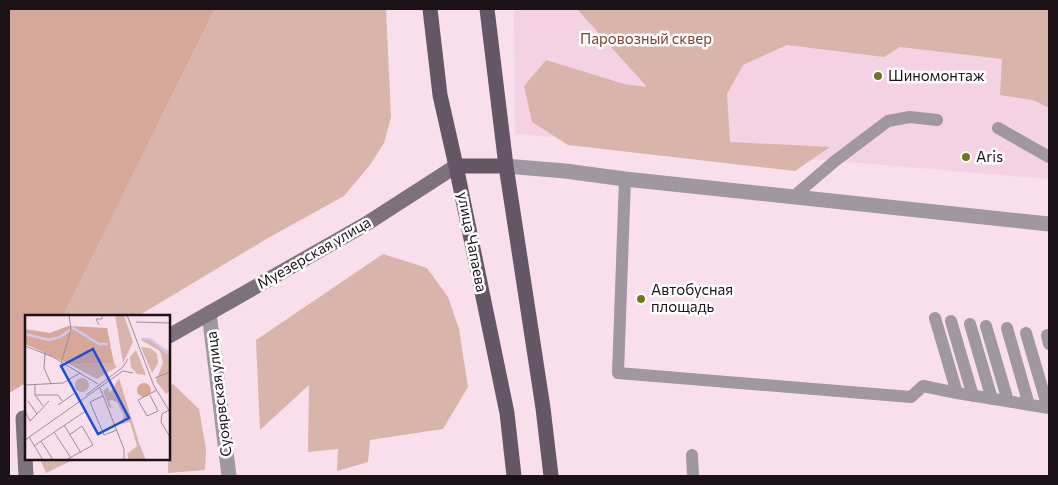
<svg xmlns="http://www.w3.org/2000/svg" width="1058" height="485" font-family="Commissioner,sans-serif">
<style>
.built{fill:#f4d2e3}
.green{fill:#d8b4aa}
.forest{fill:#d7a79a}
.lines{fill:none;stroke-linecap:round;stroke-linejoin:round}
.lane{stroke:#9f98a0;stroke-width:12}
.street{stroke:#9f98a0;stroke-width:15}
.secondary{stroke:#7c727e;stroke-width:15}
.primary{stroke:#635766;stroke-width:15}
.poi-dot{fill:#71751c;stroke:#fff;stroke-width:2}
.labels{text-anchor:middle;stroke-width:5;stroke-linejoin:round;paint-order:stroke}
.park-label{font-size:15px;fill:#7f4130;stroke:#fff}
.poi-label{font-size:15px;fill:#1b1217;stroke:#fff;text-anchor:start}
.street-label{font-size:15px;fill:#1b1217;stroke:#fff}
.inset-river{fill:none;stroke:#d0c6f0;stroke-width:2.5}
.inset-road{fill:none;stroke:#a08d97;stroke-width:1}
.view{fill:#1d4ed8;fill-opacity:0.15;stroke:#1d4ed8;stroke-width:2.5}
.inset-edge{fill:none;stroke:#1b1217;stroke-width:2.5}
</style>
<rect width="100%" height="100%" fill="#f9dfec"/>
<!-- built -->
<path class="built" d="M514,9H1049V179L515,134Z"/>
<!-- green -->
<path class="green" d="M215,9H386L391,117L384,143L370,165L344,196L268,238L138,316H63Z
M577,9H1049V108L1033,100L1000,95L1002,59L900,47L884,57L787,45L743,65L727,94L730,142L830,147L795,171L568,145L532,122L524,86L546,60L624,84L647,87Z
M383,254L427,268L448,297L459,329L468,387L443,429L370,440L368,462L337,471L338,449L308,452L309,385L260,430L256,340Z
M173,384L199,409L206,449L205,470L168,473L169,386Z
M40,459H86L73,460L46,473Z"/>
<!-- forest -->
<path class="forest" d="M9,9H215L63,316H26V383L9,393Z"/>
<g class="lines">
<!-- lane -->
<path class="lane" d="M998,128L1049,157
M625,179L618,373L911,397L923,386L957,393L1049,408
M793,197L835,161L888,121L910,117L937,120
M935,318L957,393
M951,321L973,396
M970,324L992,399
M986,326L1008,401
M1007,328L1029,405
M1026,333L1048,408
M1047,335L1049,344
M692,455L693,476"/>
<!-- street -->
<path class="street" d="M506,166L565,171L625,179L1049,224
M209,313L229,476"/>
<!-- secondary -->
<path class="secondary" d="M169,336L366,224L456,166
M23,418L26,476"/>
<!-- primary -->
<path class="primary" d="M430,9L440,95L456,166L507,413L514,476
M487,9L506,166L543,408L551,476
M456,166H506"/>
</g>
<!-- markers -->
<g class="poi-dot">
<circle cx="878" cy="76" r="5"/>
<circle cx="966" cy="157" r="5"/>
<circle cx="641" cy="299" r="5"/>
</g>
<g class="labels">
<!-- park labels -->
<g class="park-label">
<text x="646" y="44">Паровозный сквер</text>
</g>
<!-- poi labels -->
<g class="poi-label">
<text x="888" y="81">Шиномонтаж</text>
<text x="976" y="162">Aris</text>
<text x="651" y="295">Автобусная<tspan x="651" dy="17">площадь</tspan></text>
</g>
<!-- street labels -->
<g class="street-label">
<text transform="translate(472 242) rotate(79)" y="5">улица Чапаева</text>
<text transform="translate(314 253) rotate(-30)" y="5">Муезерская улица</text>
<text transform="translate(219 394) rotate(-97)" y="5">Суоярвская улица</text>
</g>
</g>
<!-- overview -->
<g transform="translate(25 315)">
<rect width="145" height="145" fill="#f9dfec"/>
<path d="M90,0H99L108,27L98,48ZM116,25H125L145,37V76L141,79L131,66L138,48L135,36ZM116,32L125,33L132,39L133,48L127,58ZM111,35L121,60L112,59L106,52L105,42ZM89,48L92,52L72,64L44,49ZM50 70a7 7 0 1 1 14 0a7 7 0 1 1-14 0ZM94,63L114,128L121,145H104L102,139L112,131L105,107L96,109L99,101L92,87L87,85L84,86L87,93L84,92L78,76L83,72L85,78Z" fill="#d8b4aa"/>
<path d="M43,11L82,13L89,48L44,49L0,29V14L25,18ZM112 75a7 7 0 1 1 14 0a7 7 0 1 1-14 0Z" fill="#d7a79a"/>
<path class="inset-river" d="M0,19L24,25L35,22L48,13L74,29H83M116,24H125L145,40"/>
<path class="inset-road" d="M102,0L129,71L145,97M111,7L145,8M74,10L71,4H77V0M0,31L28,42L73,69M20,38L19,53L26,69M130,63L145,57M44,66L36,49L46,14L44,0M0,70L38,68L55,58M10,70V80L18,91M75,73L99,134V145M10,80H33L37,86M61,80L98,52L103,44M125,80L133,96L122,101L113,85L132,75M78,81L65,87L79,120L92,115M3,86L12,99L24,86M33,90L50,78M144,95L137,99L136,107L145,122M0,96L5,106L13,98M39,110L56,138M29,117L46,143M4,122L18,145M0,125L98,56L108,58M16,126L28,145M9,131L62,95M41,145L68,130L57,111L44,120"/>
<path class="view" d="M68,34L104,103L73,119L36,51Z"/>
<rect width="145" height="145" class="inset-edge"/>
</g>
<!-- border -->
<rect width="1058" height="485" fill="none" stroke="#1b1217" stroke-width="20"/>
</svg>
